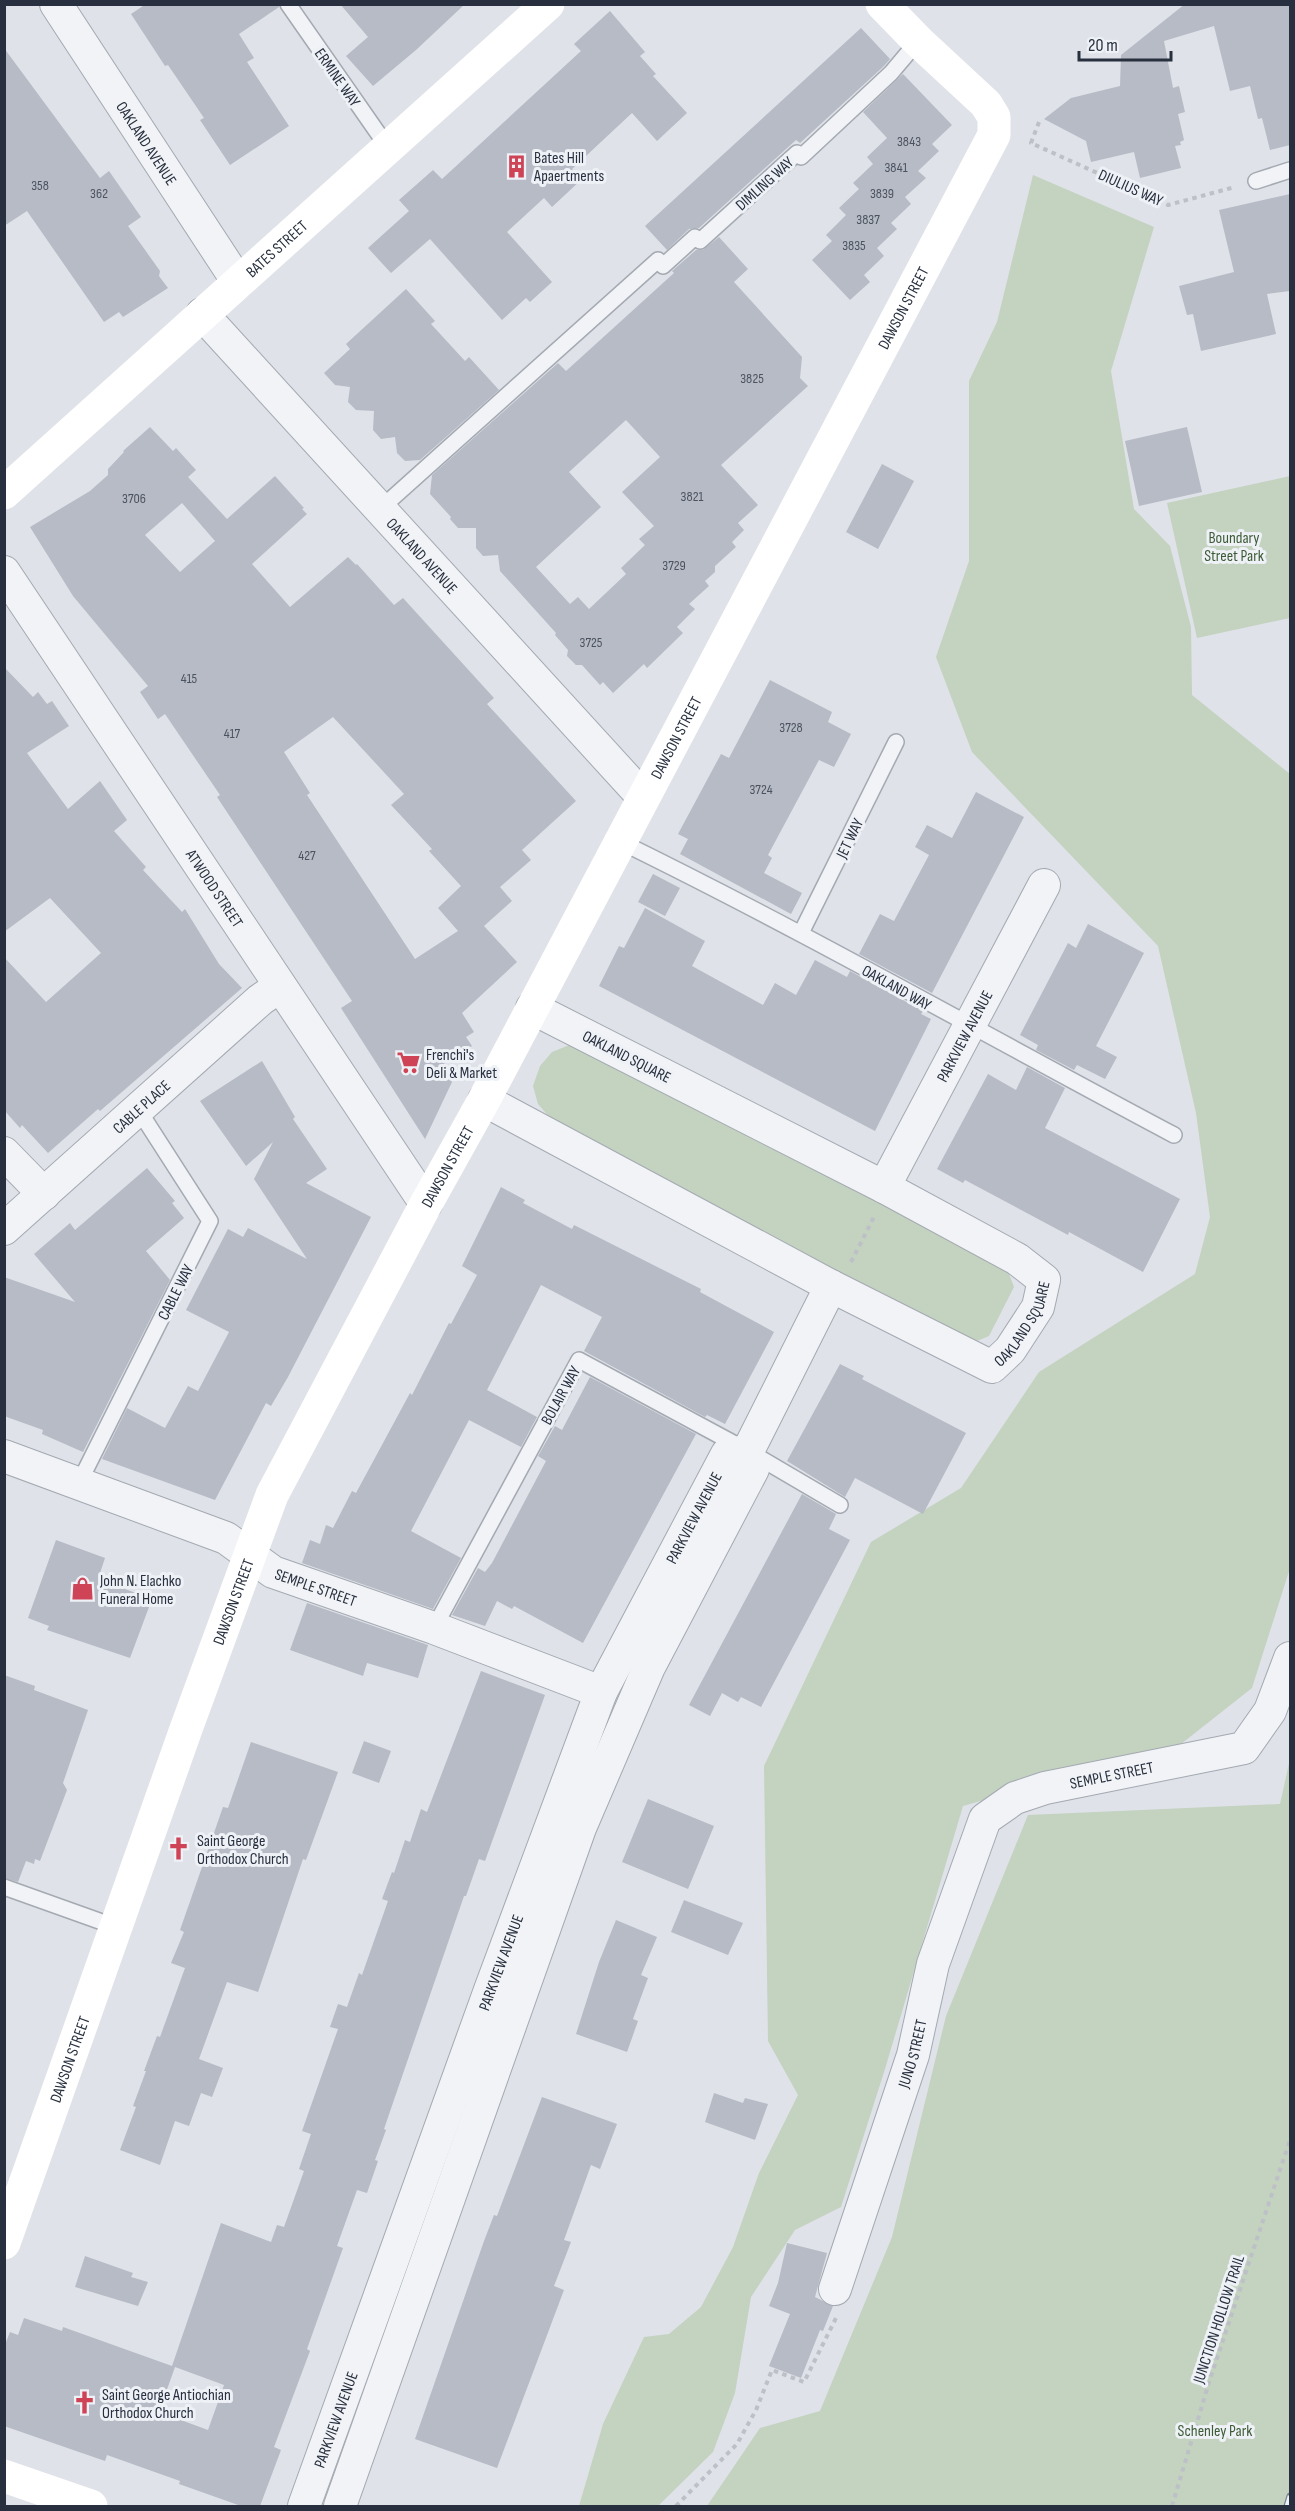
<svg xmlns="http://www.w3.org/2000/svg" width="1295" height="2511" font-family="'Sofia Sans Condensed',sans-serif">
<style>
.green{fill:#c4d2c0}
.building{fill:#b6bbc5;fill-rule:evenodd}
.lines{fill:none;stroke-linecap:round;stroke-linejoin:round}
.lane-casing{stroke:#a4a9b2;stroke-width:18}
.street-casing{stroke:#a4a9b2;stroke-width:34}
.path{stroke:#bdc0c6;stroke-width:4;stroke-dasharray:4.5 4.5;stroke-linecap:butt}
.lane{stroke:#f1f3f6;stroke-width:15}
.street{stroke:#f1f3f6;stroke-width:32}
.secondary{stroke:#fff;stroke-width:33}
.rail-casing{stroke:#788192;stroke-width:7}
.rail{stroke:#eef1f6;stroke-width:4.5;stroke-dasharray:14;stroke-linecap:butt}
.labels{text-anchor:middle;stroke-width:6;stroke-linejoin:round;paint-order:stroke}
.number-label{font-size:14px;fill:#4c5360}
.street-label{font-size:16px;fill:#28303f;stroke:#eef1f6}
.poi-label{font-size:16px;fill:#28303f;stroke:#eef1f6;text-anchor:start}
.park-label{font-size:16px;fill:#3c5b35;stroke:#eef1f6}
</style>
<rect width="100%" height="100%" fill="#dfe2e8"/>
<!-- green -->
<path class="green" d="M1033,175L1154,227L1111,371L1134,509L1170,546L1191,627L1192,695L1290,774V1568L1252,1688L1181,1744L963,1806L885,2069L841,2207L795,2230L751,2297L735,2393L713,2452L658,2506H579L603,2424L644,2337L669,2334L701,2307L733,2247L759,2173L798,2095L768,2041L764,1766L871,1542L961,1488L1039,1372L1195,1274L1210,1217L1196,1113L1158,946L972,752L936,657L969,561V381L997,322Z
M1290,476V618L1197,638L1167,503Z
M572,1044L996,1261L1009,1274L1014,1287L989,1336L977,1341L958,1335L552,1120L538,1104L533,1086L540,1066L552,1052Z
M1290,1759V2506H707L760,2428L820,2411L892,2237L946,2016L1028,1815L1280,1804Z"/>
<!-- building -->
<path class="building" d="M146,4H278L279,7L239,34L254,58L247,62L289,126L230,165L200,120L204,118L168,65L165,66L131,14Z
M340,4H465L416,50L373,86L346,56L368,37Z
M1185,4H1290V145L1270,150L1262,118L1258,119L1250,86L1230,91L1214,26L1164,41L1173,88L1179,86L1185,112L1178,114L1184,140L1180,142L1181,145L1175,146L1181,168L1140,178L1134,152L1091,162L1086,141L1044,119L1071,98L1120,86L1121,55Z
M610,11L645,52L640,56L656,74L653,76L687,113L657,141L632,113L572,169L582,179L552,207L544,198L507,232L552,282L530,302L526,298L502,320L430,239L391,273L368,248L409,211L399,200L433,170L442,179L581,51L574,44Z
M861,28L890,59L884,66L800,143L796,140L699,228L689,229L667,250L645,226Z
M4,48L100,178L109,171L141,217L128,226L160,271L159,276L168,288L123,317L119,312L104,322L27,211L4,226Z
M903,74L952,125L932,144L939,151L918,171L926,178L905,197L911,204L891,223L897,229L877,248L884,256L864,275L870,282L850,300L812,260L832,241L826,235L846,215L839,208L859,189L853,183L873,164L867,157L887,138L863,112Z
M1290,194V291L1267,294L1276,334L1201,351L1193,314L1187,315L1179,286L1234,272L1219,210Z
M719,237L748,269L734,282L802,357L800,378L808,386L721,465L758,505L738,523L744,530L732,542L736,547L715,566V572L705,581L709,586L689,604L695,609L677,627L683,633L647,668L644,664L613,693L603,682L600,685L582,665H576L567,656L568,650L555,635L556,633L500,571L498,555L483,556L476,548V528H458L450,519L451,517L430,494L432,475L558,363L566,371L674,273L672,271L696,250H703ZM626,420L660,457L622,492L654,526L639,539L645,545L621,568L626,574L589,609L578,597L570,604L536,567L601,507L569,472Z
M406,289L435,321L431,324L465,361L469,357L499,390L420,460L405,461L397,453L395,437L381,439L373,430L374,411L356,410L348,402L350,387L335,385L324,373L350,349L346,344Z
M150,427L173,451L176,448L196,470L188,477L227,519L275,476L304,508L302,509L307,514L252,564L290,607L348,557L356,565L357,564L394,605L403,598L494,698L487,704L576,801L522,850L531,860L500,887L512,901L484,926L517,962L462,1013L474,1032L466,1037L472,1046L442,1065L452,1082L425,1139L341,1008L352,1001L217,797L220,795L165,714L158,719L140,692L148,686L73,596L30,527L90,491L108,475V469L124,452L123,451ZM182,503L215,541L180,572L145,535ZM333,717L404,794L391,805L432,849L429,851L461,886L438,908L458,931L415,959L307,795L310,793L284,752Z
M1187,427L1202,492L1139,506L1125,441Z
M882,464L914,481L878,549L846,532Z
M4,667L33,697L38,692L47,704L52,701L69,726L27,753L68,809L100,781L127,820L114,831L146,867L143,870L182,912L185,909L219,964L242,988L100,1111L98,1109L48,1153L22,1125L20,1128L4,1110V957L46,1002L101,953L50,898L4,932Z
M770,680L832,712L828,722L851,734L834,767L819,760L768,855L772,858L764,873L802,893L791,914L680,854L688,839L678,834L721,754L729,758Z
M976,792L1024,817L932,993L859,954L880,914L894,921L929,855L915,847L927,825L952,838Z
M653,874L680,888L665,916L638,902Z
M645,908L705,941L692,966L763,1005L775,983L796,995L815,960L847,977L850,971L923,1011L921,1014L931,1019L875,1131L599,986L619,946L624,948Z
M1088,924L1144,953L1096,1046L1117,1057L1105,1079L1077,1065L1074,1070L1036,1050L1038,1045L1020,1035L1068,943L1076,948Z
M262,1061L295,1117L293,1119L327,1169L306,1183L371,1217L288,1377L271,1406L266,1403L215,1500L102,1459L127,1408L165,1428L188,1386L198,1391L229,1332L186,1310L228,1229L243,1237L248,1228L307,1259L254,1179L273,1142L246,1166L200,1101Z
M1027,1067L1065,1088L1045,1128L1180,1199L1143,1272L1069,1232L1068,1235L965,1180L963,1183L937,1169L988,1074L1016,1090Z
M147,1168L175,1201L172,1203L184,1218L146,1251L170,1280L83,1452L42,1434L43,1430L4,1416V1277L75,1302L34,1254L70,1223L75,1230Z
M501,1187L525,1200L523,1203L572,1229L574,1225L701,1289L700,1292L774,1332L725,1424L707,1415L705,1417L584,1351L602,1317L541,1285L487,1390L537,1417L521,1447L469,1420L411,1531L461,1558L433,1609L302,1563L310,1540L320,1544L326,1525L333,1528L352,1491L356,1493L410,1393L412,1395L449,1323L451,1324L477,1275L462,1266Z
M840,1364L864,1376L862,1379L966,1433L923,1514L855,1478L845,1497L787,1461Z
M590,1377L696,1434L583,1643L514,1606L512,1609L497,1601L485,1626L452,1615L478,1568L485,1572L492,1563L546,1461L538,1456L555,1426L562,1430Z
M802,1494L836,1514L829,1529L850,1540L761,1707L741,1697L738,1702L722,1693L710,1716L689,1705Z
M56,1540L105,1558L98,1579L152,1599L130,1658L47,1630L49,1626L28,1618Z
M307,1603L428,1645L418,1678L367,1663L363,1676L290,1650Z
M481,1671L545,1695L485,1861L479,1859L466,1896H464L384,2129L386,2130L375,2160L378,2161L367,2193L357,2190L337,2246L343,2248L307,2349L310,2351L274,2447L281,2450L260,2506H241L179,2484L180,2481L107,2455L105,2461L4,2426V2347L10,2332L18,2335L24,2318L62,2331L63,2327L172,2366L221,2223L271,2242L277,2225L284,2227L304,2171L299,2169L311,2134L302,2131L338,2029L330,2027L338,2004L347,2007L359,1973L362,1975L388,1901L382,1899L392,1872L394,1873L405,1840L410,1842L421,1809L427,1812ZM175,2367L224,2385L208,2430L159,2412Z
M4,1675L35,1686L34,1690L88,1710L63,1783L67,1790L40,1861L35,1859L34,1864L26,1861L18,1882L4,1878Z
M364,1741L391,1751L379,1783L352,1773Z
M251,1742L338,1772L306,1860L303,1859L258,1992L227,1982L199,2059L223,2068L212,2097L201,2093L189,2126L175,2121L160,2165L120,2150L136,2107L133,2106L146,2071H144L157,2036L160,2037L185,1968L171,1963L184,1932L180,1930L223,1807L228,1808Z
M648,1799L714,1826L688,1889L622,1862Z
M684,1900L743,1923L728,1955L671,1932Z
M616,1920L657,1937L641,1975L648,1978L633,2019L638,2021L627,2052L576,2034L599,1962Z
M714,2093L743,2103L745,2098L768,2104L755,2140L705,2122Z
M542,2097L617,2124L600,2169L591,2165L564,2240L571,2242L554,2286L564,2290L497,2468L415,2439L484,2241L494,2215L497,2216Z
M787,2243L827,2253L815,2297L833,2306L823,2331L820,2330L801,2378L769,2366L790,2314L769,2306L778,2283Z
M85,2256L133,2273L131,2277L148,2282L138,2306L75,2287Z"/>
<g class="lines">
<defs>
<path id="lane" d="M288,4L389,149
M1256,181L1290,170
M379,510L658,260L663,266L695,237L700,241L797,153L801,157L891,73L918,41
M619,841C807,933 989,1037 1174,1135
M801,933L896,742
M79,1483L210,1221L138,1109
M434,1628L579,1360L748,1451L840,1505
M4,1887L116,1927"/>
<g id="street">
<path id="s1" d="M56,4L238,282"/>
<path id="s2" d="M202,314L643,797"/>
<path id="s3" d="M4,572L426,1204"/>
<path id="s4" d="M484,1100L831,1286L992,1367L1010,1350L1038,1307L1044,1280L1017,1259L884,1187L532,1008"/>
<path d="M4,1153L44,1194"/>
<path id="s5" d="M884,1187L1044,885"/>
<path id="s6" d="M4,1229L260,1000L280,986"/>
<path id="s7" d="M4,1456L226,1538L273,1572L434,1628L601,1692"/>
<path id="s8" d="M835,2289L913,2055L933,1964L985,1819L1015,1798L1045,1788L1244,1748L1270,1711L1290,1658"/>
<path id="s9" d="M304,2506L490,1990L601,1692L727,1454L748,1451"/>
<path d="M340,2506L580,1828L649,1667L753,1469L748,1451L831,1286"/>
</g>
</defs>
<!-- lane casing -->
<use href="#lane" class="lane-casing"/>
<!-- street casing -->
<use href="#street" class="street-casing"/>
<!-- path -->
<path class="path" d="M1039,122L1031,143L1168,205L1235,187
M851,1262L875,1215
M676,2506L737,2444L756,2410L772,2370L804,2382L836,2318
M1172,2506L1210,2379L1290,2140"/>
<!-- lane -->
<use href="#lane" class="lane"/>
<!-- street -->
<use href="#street" class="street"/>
<!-- secondary -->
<g class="secondary">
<path id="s10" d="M4,493L548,4"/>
<path id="s11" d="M4,2243L186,1729L272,1495L426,1204L484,1100L994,135V117L986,104L918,41L882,4"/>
<path d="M4,2476L91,2506"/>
</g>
<defs>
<path id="rail" d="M1287,2506L1290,2496"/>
</defs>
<!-- rail casing -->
<use href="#rail" class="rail-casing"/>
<!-- rail -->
<use href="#rail" class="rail"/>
</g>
<!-- icons -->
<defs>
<symbol id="building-bare" viewBox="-9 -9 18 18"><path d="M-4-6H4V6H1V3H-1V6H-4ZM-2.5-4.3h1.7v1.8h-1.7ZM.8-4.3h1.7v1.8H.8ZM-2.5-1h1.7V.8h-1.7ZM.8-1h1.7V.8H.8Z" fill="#ce4356" stroke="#eef1f6" stroke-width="2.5" paint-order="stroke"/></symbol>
<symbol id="supermarket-bare" viewBox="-9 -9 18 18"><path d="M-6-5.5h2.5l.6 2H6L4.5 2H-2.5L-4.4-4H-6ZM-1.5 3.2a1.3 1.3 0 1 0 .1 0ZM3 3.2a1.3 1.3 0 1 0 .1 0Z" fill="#ce4356" stroke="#eef1f6" stroke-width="2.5" paint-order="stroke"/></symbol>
<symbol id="shop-bare" viewBox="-9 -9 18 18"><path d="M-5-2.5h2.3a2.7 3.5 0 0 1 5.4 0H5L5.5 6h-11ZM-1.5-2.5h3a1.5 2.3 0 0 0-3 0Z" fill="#ce4356" stroke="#eef1f6" stroke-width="2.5" paint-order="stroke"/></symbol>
<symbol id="church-bare" viewBox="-9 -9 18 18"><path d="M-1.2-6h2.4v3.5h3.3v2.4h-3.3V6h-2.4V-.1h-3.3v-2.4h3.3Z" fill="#ce4356" stroke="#eef1f6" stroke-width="2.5" paint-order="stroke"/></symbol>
</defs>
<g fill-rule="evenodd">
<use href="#building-bare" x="500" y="150" width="33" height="33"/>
<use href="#supermarket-bare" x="392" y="1046" width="33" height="33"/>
<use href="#shop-bare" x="66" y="1572" width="33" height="33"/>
<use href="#church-bare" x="162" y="1832" width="33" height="33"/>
<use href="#church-bare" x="68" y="2386" width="33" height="33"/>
</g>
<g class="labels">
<!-- number labels -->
<g class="number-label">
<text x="909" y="146">3843</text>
<text x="896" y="172">3841</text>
<text x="40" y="190">358</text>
<text x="99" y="198">362</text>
<text x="882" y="198">3839</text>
<text x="868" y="224">3837</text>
<text x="854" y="250">3835</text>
<text x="752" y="383">3825</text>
<text x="692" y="501">3821</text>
<text x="134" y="503">3706</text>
<text x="674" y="570">3729</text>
<text x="591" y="647">3725</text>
<text x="189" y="683">415</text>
<text x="791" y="732">3728</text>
<text x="232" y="738">417</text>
<text x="761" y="794">3724</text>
<text x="307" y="860">427</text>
</g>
<!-- street labels -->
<g class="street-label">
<text transform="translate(338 77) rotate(55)" y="6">ERMINE WAY</text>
<text dy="6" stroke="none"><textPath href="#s1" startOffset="166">OAKLAND AVENUE</textPath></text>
<text transform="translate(764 183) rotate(-42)" y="6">DIMLING WAY</text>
<text transform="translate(1131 187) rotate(24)" y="6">DIULIUS WAY</text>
<text dy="6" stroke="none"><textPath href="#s10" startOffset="366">BATES STREET</textPath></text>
<text dy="6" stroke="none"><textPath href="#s11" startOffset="2139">DAWSON STREET</textPath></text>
<text dy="6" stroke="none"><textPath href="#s2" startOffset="327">OAKLAND AVENUE</textPath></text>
<text dy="6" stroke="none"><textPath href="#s11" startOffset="1653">DAWSON STREET</textPath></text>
<text transform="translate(849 838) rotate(-64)" y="6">JET WAY</text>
<text dy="6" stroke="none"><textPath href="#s3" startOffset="380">ATWOOD STREET</textPath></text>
<text transform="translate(897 987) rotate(29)" y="6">OAKLAND WAY</text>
<text dy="6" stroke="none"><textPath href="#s5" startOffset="171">PARKVIEW AVENUE</textPath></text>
<text transform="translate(627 1056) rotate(27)" y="6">OAKLAND SQUARE</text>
<text dy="6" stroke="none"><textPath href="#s6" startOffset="184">CABLE PLACE</textPath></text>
<text dy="6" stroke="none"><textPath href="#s11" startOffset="1167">DAWSON STREET</textPath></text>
<text transform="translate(175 1292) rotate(-63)" y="6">CABLE WAY</text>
<text dy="6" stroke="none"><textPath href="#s4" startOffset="628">OAKLAND SQUARE</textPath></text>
<text transform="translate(560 1395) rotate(-61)" y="6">BOLAIR WAY</text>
<text dy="6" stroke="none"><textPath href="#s9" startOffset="1064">PARKVIEW AVENUE</textPath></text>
<text dy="6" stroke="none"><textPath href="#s7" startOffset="340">SEMPLE STREET</textPath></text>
<text dy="6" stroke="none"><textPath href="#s11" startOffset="681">DAWSON STREET</textPath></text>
<text dy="6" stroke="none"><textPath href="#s8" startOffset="630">SEMPLE STREET</textPath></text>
<text dy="6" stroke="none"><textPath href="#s9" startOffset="578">PARKVIEW AVENUE</textPath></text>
<text dy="6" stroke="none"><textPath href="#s8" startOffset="248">JUNO STREET</textPath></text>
<text dy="6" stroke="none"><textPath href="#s11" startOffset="195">DAWSON STREET</textPath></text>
<text transform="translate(1218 2319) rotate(-72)" y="6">JUNCTION HOLLOW TRAIL</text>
<text dy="6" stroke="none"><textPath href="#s9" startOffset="92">PARKVIEW AVENUE</textPath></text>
</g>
<!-- poi labels -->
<g class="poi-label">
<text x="534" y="163">Bates Hill<tspan x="534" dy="18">Apaertments</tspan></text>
<text x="426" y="1060">Frenchi's<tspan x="426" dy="18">Deli &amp; Market</tspan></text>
<text x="100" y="1586">John N. Elachko<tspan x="100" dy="18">Funeral Home</tspan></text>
<text x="197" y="1846">Saint George<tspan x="197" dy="18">Orthodox Church</tspan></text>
<text x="102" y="2400">Saint George Antiochian<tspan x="102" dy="18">Orthodox Church</tspan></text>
</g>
<!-- park labels -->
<g class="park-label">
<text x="1234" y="543">Boundary<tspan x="1234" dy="18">Street Park</tspan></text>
<text x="1215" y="2436">Schenley Park</text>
</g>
</g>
<!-- border -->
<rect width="1295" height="2511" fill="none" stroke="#28303f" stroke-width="12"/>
<!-- scale -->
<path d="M1079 51v9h92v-9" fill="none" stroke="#28303f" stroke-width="3"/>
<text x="1088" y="51" font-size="18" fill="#28303f" stroke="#eef1f6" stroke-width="4.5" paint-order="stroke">20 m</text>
</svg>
